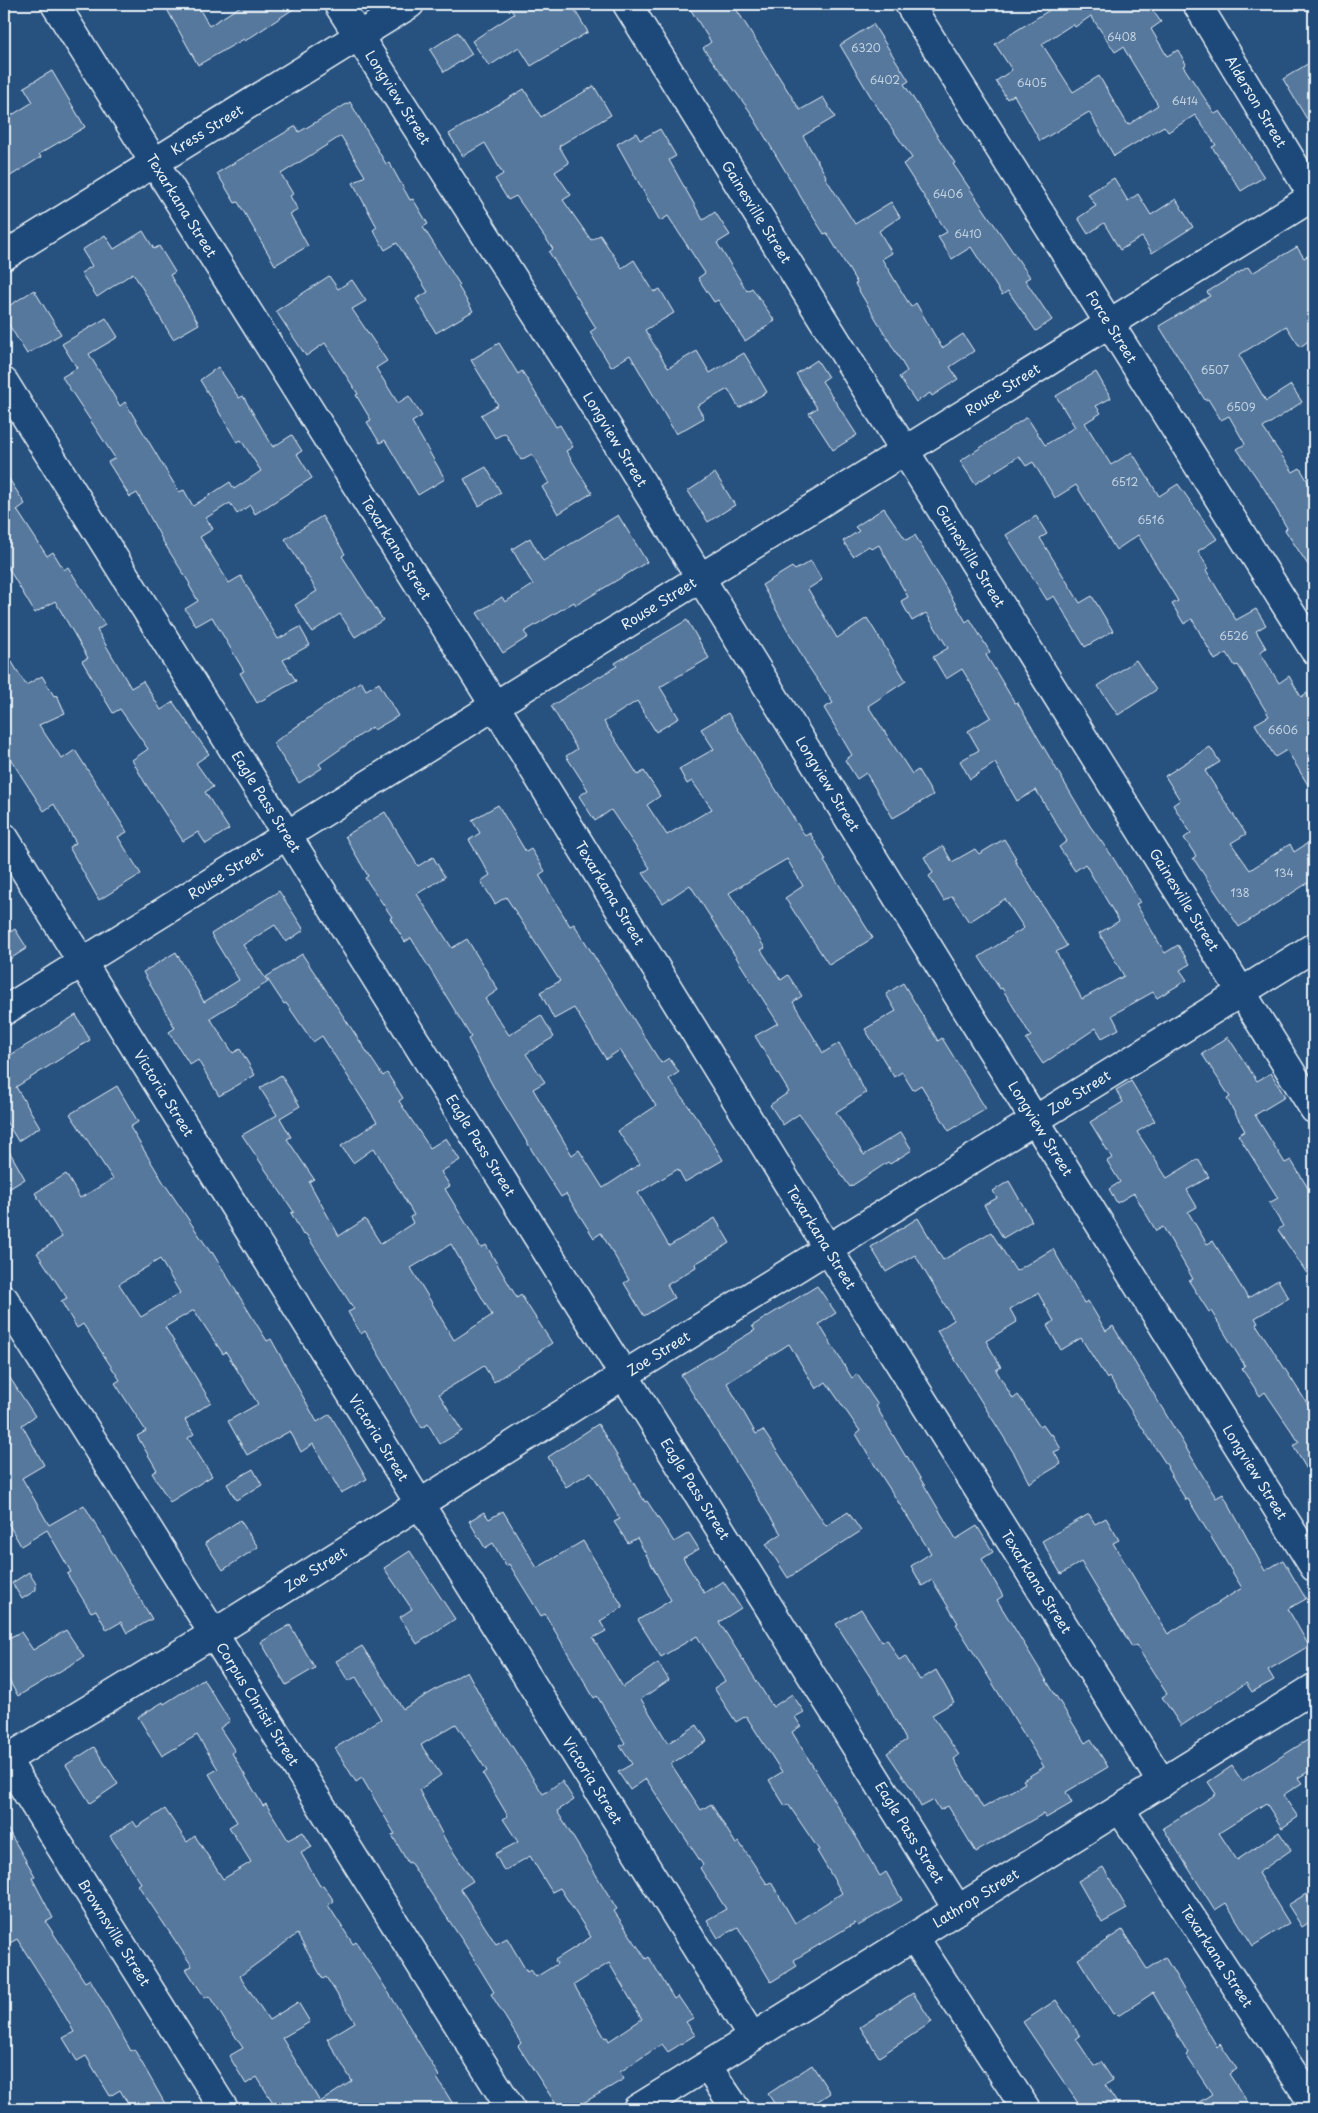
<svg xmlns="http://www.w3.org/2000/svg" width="1318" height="2113" font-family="'Playpen Sans',sans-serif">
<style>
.building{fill:#57789d;stroke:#e8f1f8;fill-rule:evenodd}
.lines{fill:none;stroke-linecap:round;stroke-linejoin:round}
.minor-casing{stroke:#e8f1f8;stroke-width:31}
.minor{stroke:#1f4a7a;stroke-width:28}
.labels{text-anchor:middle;stroke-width:4;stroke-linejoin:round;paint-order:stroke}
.number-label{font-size:11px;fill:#c4d3e1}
.street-label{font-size:14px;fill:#e8f1f8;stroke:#1f4a7a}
</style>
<rect width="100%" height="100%" fill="#27517f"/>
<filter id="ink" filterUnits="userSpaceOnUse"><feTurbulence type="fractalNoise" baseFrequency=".02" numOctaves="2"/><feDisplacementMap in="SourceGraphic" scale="10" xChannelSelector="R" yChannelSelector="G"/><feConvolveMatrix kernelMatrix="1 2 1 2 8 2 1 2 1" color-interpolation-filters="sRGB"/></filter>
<g filter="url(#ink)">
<!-- building -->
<path class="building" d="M164,4H197L209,26L244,4H301L245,41L244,39L198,65Z
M507,4H571L588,32L531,66L519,47L489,66L472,41L514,14Z
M687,4H733L800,110L823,97L835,117L803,136L826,176L825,177L855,224L891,202L900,217L879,231L892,253L882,259L911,307L916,303L942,348L963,334L974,351L950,367L958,379L932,396L930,393L916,402L899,377L907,371L855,284L857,283L827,233L824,234L805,204L749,110L703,48L711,42Z
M1059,4H1148L1161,22L1151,29L1167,56L1178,50L1186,64L1183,66L1215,114L1220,111L1264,177L1241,191L1212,147L1216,145L1195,115L1168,132L1164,126L1114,156L1089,112L1040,141L1014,95L1007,99L996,81L1012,70L995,44ZM1091,16L1115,52L1123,47L1158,105L1128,125L1099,76L1073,92L1042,44L1073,24L1075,27Z
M873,24L909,81L904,84L955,163L953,164L1030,277L1025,280L1052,320L1036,331L1008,291L1002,295L971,247L952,259L938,237L947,232L903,164L912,158L874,102L840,45Z
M458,32L472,54L444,72L430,50Z
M1314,60V131L1283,79Z
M52,71L85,127L39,154L41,157L4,180V120L33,102L24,87Z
M594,86L611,115L559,146L569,163L555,172L571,195L563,200L591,240L600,235L622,268L634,260L654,292L660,289L674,313L645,330L668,368L697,351L710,373L744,353L767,392L739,408L728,389L697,406L704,418L676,434L630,355L611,367L590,332L596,328L549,252L553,249L516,196L508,200L495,179L503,174L485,143L463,156L449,134L524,89L541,117Z
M350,102L386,164L389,162L410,200L413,199L428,224L423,227L460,285L458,286L473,311L436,333L416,299L428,292L397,243L385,250L373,230L377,227L353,183L365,176L341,136L281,174L293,194L290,196L298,210L290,214L308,246L275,265L238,202L235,203L217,173L296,126L299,132Z
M660,129L676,156L669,160L703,220L715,212L730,235L717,243L747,291L752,288L775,321L745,341L718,300L714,302L698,278L705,273L668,216L660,221L617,144L636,133L640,140Z
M1114,178L1128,201L1138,194L1151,215L1176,199L1193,227L1152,253L1142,237L1120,250L1104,223L1088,234L1078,218L1096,206L1088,194Z
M143,231L154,249L159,246L175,272L170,275L199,324L173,339L133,273L97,297L81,273L92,266L82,250L105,235L114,249Z
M1297,247L1304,258L1314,252V337L1300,347L1286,326L1239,355L1266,401L1291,385L1302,402L1263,428L1293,472L1300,468L1314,492V574L1285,530L1287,528L1265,490L1237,449L1245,444L1229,416L1221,420L1208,399L1205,400L1159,326L1210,296L1207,292L1248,267L1252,273Z
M329,276L338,289L352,280L366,301L352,309L387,361L376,368L398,403L409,396L422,416L412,422L445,479L418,495L385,440L380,443L367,422L371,420L356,395L358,394L325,343L306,356L276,311Z
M34,290L61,334L27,354L4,317V309Z
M106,318L118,337L89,354L120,406L125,402L179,492L184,490L193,506L230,482L234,489L261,471L241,440L237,442L200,380L218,367L239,398L243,396L273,447L292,435L302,451L297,454L312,478L255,514L250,505L237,514L230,503L206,518L213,529L200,537L229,583L241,576L278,639L300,627L310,645L283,660L296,681L257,703L240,673L244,671L212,617L196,626L185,609L198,601L189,585L190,584L164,543L137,493L130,497L108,462L115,458L62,377L77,368L62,344Z
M499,343L518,374L522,371L556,427L560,425L573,447L566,451L592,493L558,514L542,487L549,483L532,454L521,460L505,433L495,438L481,415L498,405L471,360Z
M817,360L828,377L822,381L857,435L833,450L809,413L817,408L796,374Z
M1096,372L1111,398L1096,406L1101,413L1085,423L1111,465L1132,452L1159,496L1178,484L1217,539L1198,551L1208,568L1206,570L1236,620L1256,609L1266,625L1256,631L1266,648L1260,652L1279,683L1289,676L1301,697L1307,693L1314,705V795L1287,750L1275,757L1255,724L1269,716L1238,665L1235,666L1227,653L1215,660L1192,619L1184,624L1172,604L1178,601L1138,535L1116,550L1076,485L1055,498L1033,462L1026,466L1019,456L975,484L960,461L1027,417L1045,445L1075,427L1056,396Z
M486,467L501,493L479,506L464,479Z
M4,471L25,504L17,510L47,556L53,552L64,570L68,567L105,625L97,630L131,688L143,681L161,710L173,702L209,754L196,763L213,787L205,792L229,829L206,844L198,832L183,841L145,783L132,760L148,749L120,709L113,713L82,661L88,658L55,601L35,613L4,561Z
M715,473L735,505L708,522L688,491Z
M884,508L906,540L915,535L966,622L970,619L990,652L986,655L1015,703L1017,702L1090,826L1112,856L1140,902L1136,904L1165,953L1178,945L1190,964L1180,970L1187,980L1157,998L1153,992L1112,1015L1119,1029L1102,1038L1096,1028L1043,1064L1026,1039L1031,1036L1002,988L1000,989L979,957L1024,928L1005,899L969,922L952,896L944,901L929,876L933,873L924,857L943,846L952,862L975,849L979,854L1004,839L1016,858L1014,859L1067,946L1056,952L1082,999L1124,976L1099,933L1119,921L1085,864L1075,871L1059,847L1067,841L1036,790L1017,801L995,763L970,779L960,761L979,750L968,731L991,717L962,669L946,679L933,657L948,648L926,613L912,621L901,601L908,597L879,545L872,549L869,546L853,556L843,541L859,531L855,527Z
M618,515L647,562L576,605L574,602L524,632L528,637L503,653L477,613L502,597L505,602L533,585L512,549L530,538L543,561Z
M322,516L345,554L342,556L383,620L355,637L340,614L312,632L295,605L317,591L285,539Z
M1036,516L1047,534L1040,538L1080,603L1092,596L1113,631L1085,647L1054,596L1047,600L1006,535Z
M811,561L822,580L808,589L837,638L867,618L906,681L868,706L912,774L918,770L933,795L893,818L866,773L857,779L845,760L852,755L824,708L833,703L808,666L762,585L792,567L795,570Z
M687,620L709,658L660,687L679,718L656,732L637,701L604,722L638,775L644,771L660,796L647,805L667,835L712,809L692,781L687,784L679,769L714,749L701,729L728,713L805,836L810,833L826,860L824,861L873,938L829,965L785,898L803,886L787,859L729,893L765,948L761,950L781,980L788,975L802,996L793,1002L823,1053L839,1043L866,1093L836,1112L864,1155L901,1132L912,1150L890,1164L888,1162L850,1187L799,1114L783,1125L770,1105L789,1092L755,1036L778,1023L690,885L663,903L643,873L650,868L611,810L595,821L579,796L588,790L566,756L577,749L551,706L617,666L615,663Z
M4,649L26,685L42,676L54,696L57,695L65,713L39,725L62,759L75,750L127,832L118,837L141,874L99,900L69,847L76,843L54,804L44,811L4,749Z
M1136,660L1156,690L1118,715L1098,686Z
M361,681L366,690L379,683L398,716L374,730L372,727L319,764L322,768L299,783L273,743Z
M1210,747L1220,762L1205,771L1246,834L1231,843L1250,870L1290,844L1294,852L1314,839V879L1239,927L1193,858L1196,856L1184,838L1191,833L1173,805L1180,800L1165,776Z
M498,805L526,852L531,849L545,871L539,875L570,926L574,924L661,1063L669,1058L679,1072L669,1079L702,1125L723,1160L685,1182L678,1169L638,1193L669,1246L715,1218L730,1243L695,1264L696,1267L667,1285L674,1298L644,1316L624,1283L629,1280L601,1233L594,1238L566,1194L561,1197L545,1172L493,1086L468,1039L471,1037L411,938L405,942L390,918L392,917L365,878L368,876L345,836L385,812L418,866L433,857L445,877L417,894L452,948L467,939L498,990L485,999L509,1035L541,1015L554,1037L526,1054L545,1082L533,1089L572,1155L579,1150L603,1188L640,1164L618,1131L656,1106L620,1050L606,1059L574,1008L554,1019L540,992L560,981L506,897L495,904L481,881L490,875L469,840L480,833L472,820Z
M279,891L304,930L286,942L275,925L243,945L268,982L210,1018L233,1053L240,1049L255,1075L219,1096L198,1060L190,1065L169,1032L175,1028L143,972L176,952L204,1002L239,980L211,934Z
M15,929L27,948L4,963V936Z
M302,954L383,1076L387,1073L403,1098L399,1101L430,1148L446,1138L460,1160L441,1172L450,1186L445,1189L481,1248L486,1245L517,1298L521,1295L552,1343L494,1382L484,1366L439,1394L462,1431L440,1444L428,1424L422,1428L365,1331L361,1334L348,1312L354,1309L306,1234L303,1235L291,1213L294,1212L242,1135L277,1115L260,1088L281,1075L300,1106L280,1118L291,1137L287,1139L314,1179L309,1182L339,1236L365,1219L381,1244L413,1223L410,1217L414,1215L374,1148L353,1163L341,1146L377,1122L322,1036L313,1042L286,1003L284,1004L266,977ZM451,1244L492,1315L454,1340L411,1268Z
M903,983L938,1041L942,1038L986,1109L949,1131L921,1085L913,1090L902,1072L894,1077L865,1029L896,1011L886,994Z
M76,1015L90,1040L16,1087L40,1127L18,1141L4,1118V1059Z
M1228,1037L1257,1081L1271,1073L1285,1097L1255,1115L1285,1163L1291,1160L1314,1198V1284L1278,1230L1283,1226L1269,1203L1278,1198L1238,1135L1245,1131L1227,1099L1230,1097L1202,1054Z
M1131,1081L1155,1121L1137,1132L1167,1178L1198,1159L1209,1177L1187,1190L1197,1207L1188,1212L1207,1244L1213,1241L1248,1298L1278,1280L1289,1298L1255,1318L1258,1323L1256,1324L1314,1414V1481L1293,1446L1299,1442L1265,1392L1260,1396L1242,1369L1245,1366L1211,1311L1209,1312L1189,1281L1193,1279L1163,1227L1156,1231L1134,1193L1117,1203L1109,1189L1120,1182L1107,1161L1112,1158L1090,1122L1123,1102L1116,1090Z
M117,1086L138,1122L130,1127L162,1180L211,1253L212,1252L267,1341L271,1339L317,1422L330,1414L367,1479L341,1493L313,1444L301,1452L290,1431L247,1455L228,1421L258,1404L226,1352L223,1354L194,1310L165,1327L211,1402L185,1420L194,1434L188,1438L212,1476L170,1502L152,1473L157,1470L137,1436L146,1431L115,1383L120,1380L83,1324L77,1328L61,1301L67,1298L37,1253L62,1237L35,1193L66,1174L80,1198L113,1179L70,1114ZM160,1259L180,1293L141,1317L119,1284Z
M4,1142L25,1179L4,1192Z
M1009,1181L1032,1221L1003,1238L984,1205L997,1198L993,1191Z
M918,1218L943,1260L991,1232L1016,1271L1053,1249L1084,1303L1088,1301L1106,1331L1113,1326L1216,1498L1223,1494L1265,1571L1283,1560L1306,1599L1288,1609L1309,1646L1268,1670L1274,1680L1252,1692L1246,1683L1181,1726L1162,1697L1167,1694L1136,1645L1132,1647L1081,1562L1061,1574L1042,1541L1089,1514L1095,1524L1106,1518L1119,1540L1113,1543L1168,1634L1242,1588L1188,1499L1186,1500L1167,1468L1168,1467L1109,1377L1107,1379L1081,1338L1061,1350L1047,1326L1054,1321L1038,1293L1010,1309L1017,1322L986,1341L1001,1367L996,1370L1013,1399L1018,1395L1040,1427L1043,1425L1050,1435L1052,1434L1061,1449L1054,1452L1061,1464L1029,1483L1015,1455L937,1331L954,1320L915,1255L886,1272L871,1247Z
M817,1286L836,1313L819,1324L852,1378L857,1374L878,1405L876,1406L906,1457L907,1456L956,1539L977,1526L993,1552L982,1559L1003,1596L997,1600L1085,1743L1091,1739L1108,1767L1066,1792L1072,1803L1046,1818L1043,1814L976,1852L948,1806L940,1810L934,1800L921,1807L913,1791L887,1753L906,1740L885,1700L836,1624L861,1609L882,1642L887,1639L899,1660L905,1656L920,1680L936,1670L954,1702L932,1715L959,1755L954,1759L983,1808L1025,1783L1023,1780L1044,1767L956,1624L958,1623L932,1580L922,1586L911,1566L931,1553L877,1469L856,1434L860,1431L826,1382L816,1389L789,1344L727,1383L756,1434L763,1430L826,1526L848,1512L861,1531L788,1578L766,1544L781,1534L681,1375L755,1330L752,1326Z
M4,1369L35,1416L22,1425L44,1465L22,1478L49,1525L84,1505L152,1619L127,1633L121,1622L107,1630L96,1610L91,1612L67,1574L71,1572L47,1530L21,1546L4,1516Z
M598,1424L645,1502L647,1501L674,1542L689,1533L699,1549L683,1558L704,1593L723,1581L741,1608L719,1622L773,1707L792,1694L804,1712L795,1717L801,1726L792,1732L880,1876L886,1872L902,1900L858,1926L855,1923L794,1960L797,1966L771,1982L738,1927L718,1938L707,1920L726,1909L700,1868L703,1865L646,1779L630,1790L618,1772L632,1764L620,1746L625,1743L597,1696L594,1698L545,1614L541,1616L509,1564L506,1566L493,1543L485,1548L469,1521L484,1512L489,1519L503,1511L537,1568L583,1541L623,1607L600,1621L606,1631L593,1638L623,1687L658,1663L669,1680L641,1699L668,1743L697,1725L707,1741L671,1764L701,1810L711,1804L736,1844L739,1842L767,1884L771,1882L795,1923L842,1893L817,1851L819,1850L788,1804L785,1806L769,1780L782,1772L746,1716L736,1722L714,1688L725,1681L697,1636L661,1657L638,1620L671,1600L637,1538L628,1543L614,1522L620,1519L591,1472L566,1487L548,1457Z
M253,1469L262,1485L236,1500L227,1484Z
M240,1520L258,1547L223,1570L205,1543Z
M410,1551L455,1619L417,1644L400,1617L412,1609L384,1568Z
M29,1572L36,1584V1590L22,1599L12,1583Z
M290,1625L315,1668L286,1685L261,1642Z
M66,1630L84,1657L18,1696L4,1672V1640L21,1632L33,1650Z
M362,1646L403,1709L467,1671L486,1706L543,1794L562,1781L574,1800L557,1811L617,1909L614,1911L646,1959L649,1957L674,1999L678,1996L693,2018L686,2022L695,2035L668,2052L662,2044L620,2072L624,2079L573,2109H559L518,2046L521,2043L491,1994L494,1992L464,1943L410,1862L408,1863L392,1835L395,1834L362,1778L356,1782L335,1748L381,1719L356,1677L348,1681L336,1661ZM456,1724L487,1771L483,1774L508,1816L503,1819L518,1842L495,1854L504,1871L530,1856L552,1892L560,1888L591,1937L555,1960L557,1964L536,1977L531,1970L527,1972L507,1938L496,1944L465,1896L460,1889L473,1881L446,1841L419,1790L441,1775L421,1745ZM609,1963L642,2019L609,2041L607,2037L605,2038L574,1985Z
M203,1679L230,1721L220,1728L235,1751L232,1753L263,1806L266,1804L288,1840L303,1832L312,1847L301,1853L320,1886L323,1885L334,1901L328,1905L353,1944L356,1942L392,1998L439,2076L437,2078L456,2109H277L257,2077L246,2084L229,2056L243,2048L209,1996L205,1998L186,1969L192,1966L138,1885L141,1883L110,1836L133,1821L137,1827L165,1809L187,1842L195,1836L223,1879L251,1862L229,1827L237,1822L209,1774L218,1769L197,1735L162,1756L138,1717L163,1702L164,1704ZM297,1934L323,1979L326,1977L355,2022L327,2039L352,2081L320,2102L282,2038L310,2022L298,2002L269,2020L240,1976Z
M1314,1736V1768L1298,1778L1302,1783L1283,1795L1298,1817L1282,1828L1266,1803L1219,1833L1237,1860L1279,1832L1291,1850L1258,1873L1289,1923L1253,1946L1226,1903L1215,1910L1163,1828L1216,1794L1208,1782L1232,1766L1242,1781Z
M94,1747L118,1784L90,1803L66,1765Z
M4,1823L35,1876L32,1878L53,1918L46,1922L85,1982L90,1979L131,2051L134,2049L168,2109H131L120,2090L110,2096L86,2056L77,2061L63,2038L74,2032L56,2000L17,1939L10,1943L4,1933Z
M1103,1867L1127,1909L1102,1923L1078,1881Z
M1306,1894L1314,1907V1919L1302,1927L1288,1905Z
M1122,1930L1147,1969L1165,1957L1217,2047L1220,2044L1237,2069L1229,2074L1252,2109H1188L1212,2094L1186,2055L1188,2053L1153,1993L1118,2016L1115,2013L1113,2014L1078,1959Z
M913,1993L932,2022L879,2057L860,2027Z
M1056,2000L1080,2036L1076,2039L1094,2066L1101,2062L1113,2080L1105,2085L1121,2109H1082L1023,2022Z
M812,2065L830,2093L806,2109H778L768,2094Z"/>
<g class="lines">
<defs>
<g id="minor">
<path id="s1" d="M55,4L495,706L828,1249L1162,1783"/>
<path id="s2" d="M338,4L587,394L1036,1122L1314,1567"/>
<path id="s3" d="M627,4L1314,1109"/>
<path id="s4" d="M909,4L1314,650"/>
<path id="s5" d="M1197,4L1314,198"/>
<path id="s6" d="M4,256L410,4"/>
<path id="s7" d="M4,382L958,1910"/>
<path id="s8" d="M4,837L752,2037"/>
<path id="s9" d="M4,1011L1314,196"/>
<path id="s10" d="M4,1299L511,2109"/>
<path id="s11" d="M4,1756L224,2109"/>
<path id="s12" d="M4,1761L213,1634L624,1375L1314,947"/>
<path id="s13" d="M1120,1809L1314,2105"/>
<path d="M914,1937L1026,2109"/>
<path d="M707,2066L736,2109"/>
<path id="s14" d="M637,2109L1314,1688"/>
</g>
</defs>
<!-- minor casing -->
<use href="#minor" class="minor-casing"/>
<!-- minor -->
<use href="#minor" class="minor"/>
</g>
</g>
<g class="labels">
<!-- number labels -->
<g class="number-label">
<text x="1122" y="41">6408</text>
<text x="866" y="52">6320</text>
<text x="885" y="84">6402</text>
<text x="1032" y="87">6405</text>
<text x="1185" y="105">6414</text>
<text x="948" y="198">6406</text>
<text x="968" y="238">6410</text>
<text x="1215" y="374">6507</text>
<text x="1241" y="411">6509</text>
<text x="1125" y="486">6512</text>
<text x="1151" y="524">6516</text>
<text x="1234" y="640">6526</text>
<text x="1283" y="734">6606</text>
<text x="1284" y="877">134</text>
<text x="1240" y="897">138</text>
</g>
<!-- street labels -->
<g class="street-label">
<text dy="5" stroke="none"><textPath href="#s2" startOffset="111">Longview Street</textPath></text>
<text dy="5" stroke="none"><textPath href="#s5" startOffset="114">Alderson Street</textPath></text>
<text dy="5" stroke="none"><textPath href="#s6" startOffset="239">Kress Street</textPath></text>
<text dy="5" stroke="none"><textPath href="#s1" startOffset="238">Texarkana Street</textPath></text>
<text dy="5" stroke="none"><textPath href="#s3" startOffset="245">Gainesville Street</textPath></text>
<text dy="5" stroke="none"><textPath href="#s4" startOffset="381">Force Street</textPath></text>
<text dy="5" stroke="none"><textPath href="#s9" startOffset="1176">Rouse Street</textPath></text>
<text dy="5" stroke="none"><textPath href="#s2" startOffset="516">Longview Street</textPath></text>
<text dy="5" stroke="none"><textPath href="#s1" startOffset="642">Texarkana Street</textPath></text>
<text dy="5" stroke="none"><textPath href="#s3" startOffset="650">Gainesville Street</textPath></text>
<text dy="5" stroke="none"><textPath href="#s9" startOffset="771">Rouse Street</textPath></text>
<text dy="5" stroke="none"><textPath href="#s2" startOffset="921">Longview Street</textPath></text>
<text dy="5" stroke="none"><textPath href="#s7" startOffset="495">Eagle Pass Street</textPath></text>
<text dy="5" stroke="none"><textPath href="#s9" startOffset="261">Rouse Street</textPath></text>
<text dy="5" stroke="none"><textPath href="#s1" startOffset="1048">Texarkana Street</textPath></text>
<text dy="5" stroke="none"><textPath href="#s3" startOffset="1055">Gainesville Street</textPath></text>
<text dy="5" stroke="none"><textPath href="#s8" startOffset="302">Victoria Street</textPath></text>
<text dy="5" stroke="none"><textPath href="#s12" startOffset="1266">Zoe Street</textPath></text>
<text dy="5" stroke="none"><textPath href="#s2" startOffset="1326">Longview Street</textPath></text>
<text dy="5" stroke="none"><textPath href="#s7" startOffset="900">Eagle Pass Street</textPath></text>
<text dy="5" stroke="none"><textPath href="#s1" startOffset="1452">Texarkana Street</textPath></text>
<text dy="5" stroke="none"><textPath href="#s12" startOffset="771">Zoe Street</textPath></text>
<text dy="5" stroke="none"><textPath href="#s8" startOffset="708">Victoria Street</textPath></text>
<text dy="5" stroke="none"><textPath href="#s2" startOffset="1731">Longview Street</textPath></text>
<text dy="5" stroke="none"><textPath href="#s7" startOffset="1305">Eagle Pass Street</textPath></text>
<text dy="5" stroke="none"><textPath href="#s12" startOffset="366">Zoe Street</textPath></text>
<text dy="5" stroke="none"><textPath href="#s1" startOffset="1858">Texarkana Street</textPath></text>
<text dy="5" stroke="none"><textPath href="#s10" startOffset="478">Corpus Christi Street</textPath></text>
<text dy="5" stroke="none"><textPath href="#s8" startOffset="1112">Victoria Street</textPath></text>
<text dy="5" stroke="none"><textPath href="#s7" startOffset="1710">Eagle Pass Street</textPath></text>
<text dy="5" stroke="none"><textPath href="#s14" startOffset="399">Lathrop Street</textPath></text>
<text dy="5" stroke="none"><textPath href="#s11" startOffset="208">Brownsville Street</textPath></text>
<text dy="5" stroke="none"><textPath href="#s13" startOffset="176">Texarkana Street</textPath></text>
</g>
</g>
<!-- margin -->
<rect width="1318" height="2113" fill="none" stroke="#1f4a7a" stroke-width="20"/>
<rect x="10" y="10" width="1298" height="2093" fill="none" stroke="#e8f1f8" stroke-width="2" filter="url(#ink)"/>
</svg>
